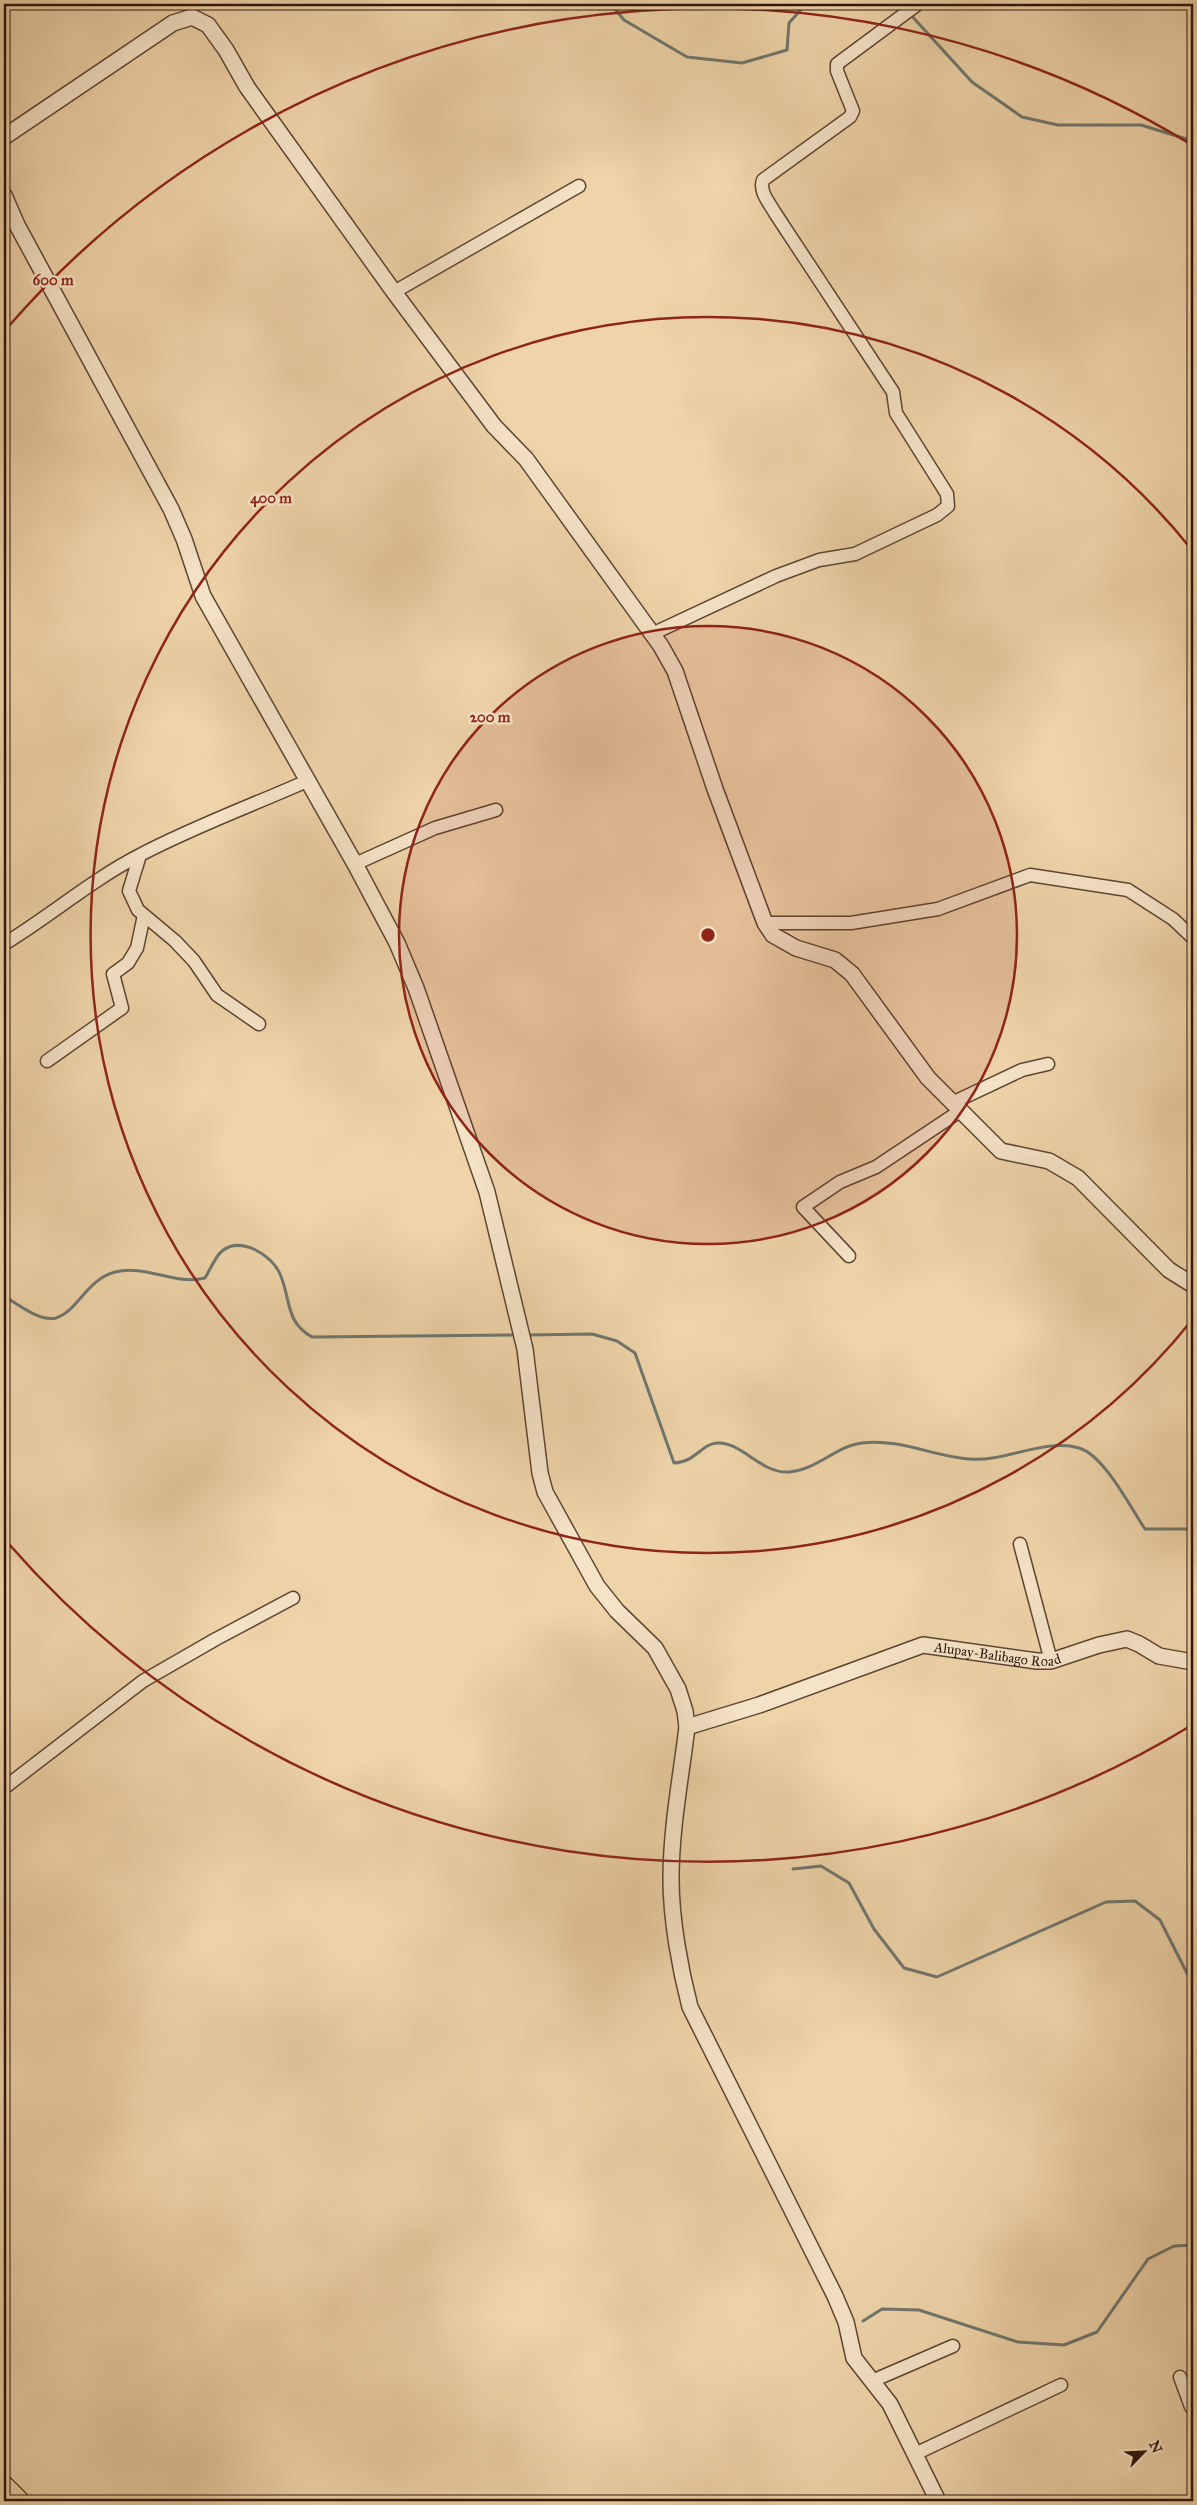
<svg xmlns="http://www.w3.org/2000/svg" width="1197" height="2505" font-family="'IM FELL Great Primer',serif">
<style>
.lines{fill:none;stroke-linecap:round;stroke-linejoin:round}
.stream{stroke:#70766f;stroke-width:3}
.minor-casing{stroke:#5d4532;stroke-width:15}
.tertiary-casing{stroke:#5d4532;stroke-width:18}
.primary-casing{stroke:#2c150b;stroke-width:22}
.minor{stroke:#f5e3c7;stroke-width:12}
.tertiary{stroke:#f5e3c7;stroke-width:15}
.primary{stroke:#efd4a9;stroke-width:20}
.ring{fill:none;stroke:#8f2418;stroke-width:2.5}
.labels{text-anchor:middle;stroke-width:5;stroke-linejoin:round;paint-order:stroke}
.street-label{font-size:14px;fill:#2c150b;stroke:#f5e3c7}
.centre{fill:#8f2418;stroke:#f5e3c7;stroke-width:2.5}
.ring-label{font-size:15px;text-anchor:middle;font-weight:bold;fill:#8f2418;stroke:#f5e3c7;stroke-width:5;stroke-linejoin:round;paint-order:stroke}
</style>
<rect width="100%" height="100%" fill="#efd4a9"/>
<filter id="stains"><feTurbulence type="fractalNoise" baseFrequency=".004" numOctaves="4"/><feColorMatrix values="0 0 0 0 .2 0 0 0 0 .09 0 0 0 0 .02 0 0 0 .5 -.17"/></filter>
<radialGradient id="worn" r=".72"><stop offset=".6" stop-color="#630" stop-opacity="0"/><stop offset="1" stop-color="#630" stop-opacity=".3"/></radialGradient>
<g class="lines">
<!-- stream -->
<path class="stream" d="M611,4L624,20L687,57L742,63L787,50L789,23L806,4
M900,4L906,10
M910,14L972,82L1022,117L1058,125H1141L1193,141
M4,1296C17,1304 40,1322 56,1318C77,1312 87,1279 115,1272C146,1264 175,1286 205,1278C210,1270 215,1257 222,1251C241,1236 272,1255 280,1274C291,1299 285,1322 312,1337L517,1335
M526,1335L592,1334L617,1341L635,1353L674,1463C696,1462 701,1444 717,1443C741,1441 761,1474 789,1472C817,1470 836,1446 862,1443C899,1438 935,1457 970,1459C1006,1462 1044,1438 1079,1448C1104,1455 1130,1507 1145,1529H1193
M793,1869L821,1866L849,1883L874,1929L904,1968L937,1977L1106,1902L1135,1901L1160,1920L1193,1985
M863,2321L882,2309L919,2310L1018,2342L1064,2345L1097,2332L1148,2259L1174,2246L1193,2245"/>
<defs>
<path id="minor" d="M394,292L579,186
M652,634L776,576L819,560L855,554L937,515L948,506L947,494L896,413L893,392L775,213C769,202 759,192 763,180L850,117L853,111L837,71V64L918,4
M140,855L129,891L138,910L175,941L194,961L217,995L259,1024
M355,864L435,828L496,810
M765,923H851L938,909L1030,875L1128,890L1173,919L1193,938
M4,944C50,916 93,879 140,855C193,827 253,805 307,781
M47,1061L122,1008L113,974L128,963L137,948L144,915
M952,1103L1022,1070L1048,1064
M849,1256L803,1207L840,1182L876,1167L960,1111
M1020,1544L1051,1661
M4,1788L143,1681L216,1639L293,1598
M1180,2377L1191,2407L1193,2406
M872,2381L953,2346
M915,2454L1061,2385"/>
<g id="tertiary">
<path d="M4,137L173,23L192,17L208,25L226,50L247,87L394,292L494,426L526,459L661,646L675,671L715,789L765,923L773,935L796,948L835,960L852,974L928,1078L1001,1151L1049,1161L1078,1178L1169,1270L1193,1285"/>
<path d="M4,195L17,225L171,509L184,539L203,596L355,864L397,943L416,988L487,1192L525,1349L540,1473L545,1492L597,1586L617,1611L655,1648L678,1689L685,1711L687,1727C681,1777 671,1828 671,1879C671,1919 680,1969 690,2007L835,2296L846,2322L854,2358L890,2404L938,2501"/>
<path id="s1" d="M687,1727L759,1705L923,1645L1037,1661H1051L1099,1645L1127,1639L1139,1644L1159,1656L1193,1662"/>
</g>
<path id="primary" d="M4,2486L19,2501"/>
</defs>
<!-- minor casing -->
<use href="#minor" class="minor-casing"/>
<!-- tertiary casing -->
<use href="#tertiary" class="tertiary-casing"/>
<!-- primary casing -->
<use href="#primary" class="primary-casing"/>
<!-- minor -->
<use href="#minor" class="minor"/>
<!-- tertiary -->
<use href="#tertiary" class="tertiary"/>
<!-- primary -->
<use href="#primary" class="primary"/>
</g>
<!-- distance rings -->
<circle cx="708" cy="935" r="309" fill="#8f2418" fill-opacity=".12"/>
<g class="ring">
<circle cx="708" cy="935" r="309"/>
<path d="M1192 1320A618 618 0 1 1 1192 550"/>
<path d="M1192 1725A927 927 0 0 1 8 1543M8 327A927 927 0 0 1 1192 145"/>
</g>
<g class="labels">
<!-- street labels -->
<g class="street-label">
<text dy="5" stroke="none"><textPath href="#s1" startOffset="325">Alupay-Balibago Road</textPath></text>
</g>
</g>
<circle cx="708" cy="935" r="8" class="centre"/>
<g class="ring-label">
<text x="53" y="285">600 m</text>
<text x="271" y="503">400 m</text>
<text x="490" y="722">200 m</text>
</g>
<!-- margin -->
<rect width="1197" height="2505" fill="none" stroke="#efd4a9" stroke-width="20"/>
<rect x="5" y="5" width="1187" height="2495" fill="none" stroke="#2c150b" stroke-width="2.5"/>
<rect x="10" y="10" width="1177" height="2485" fill="none" stroke="#2c150b"/>
<!-- north arrow -->
<g transform="translate(1144 2452) rotate(66)" stroke="#f5e3c7" stroke-width="4" paint-order="stroke">
<path d="M0-4L9 19L0 12L-9 19Z" fill="#2c150b"/>
<text y="-8" font-size="14" font-weight="bold" text-anchor="middle" fill="#2c150b">N</text>
</g>
<rect width="100%" height="100%" filter="url(#stains)"/>
<rect width="100%" height="100%" fill="url(#worn)"/>
</svg>
